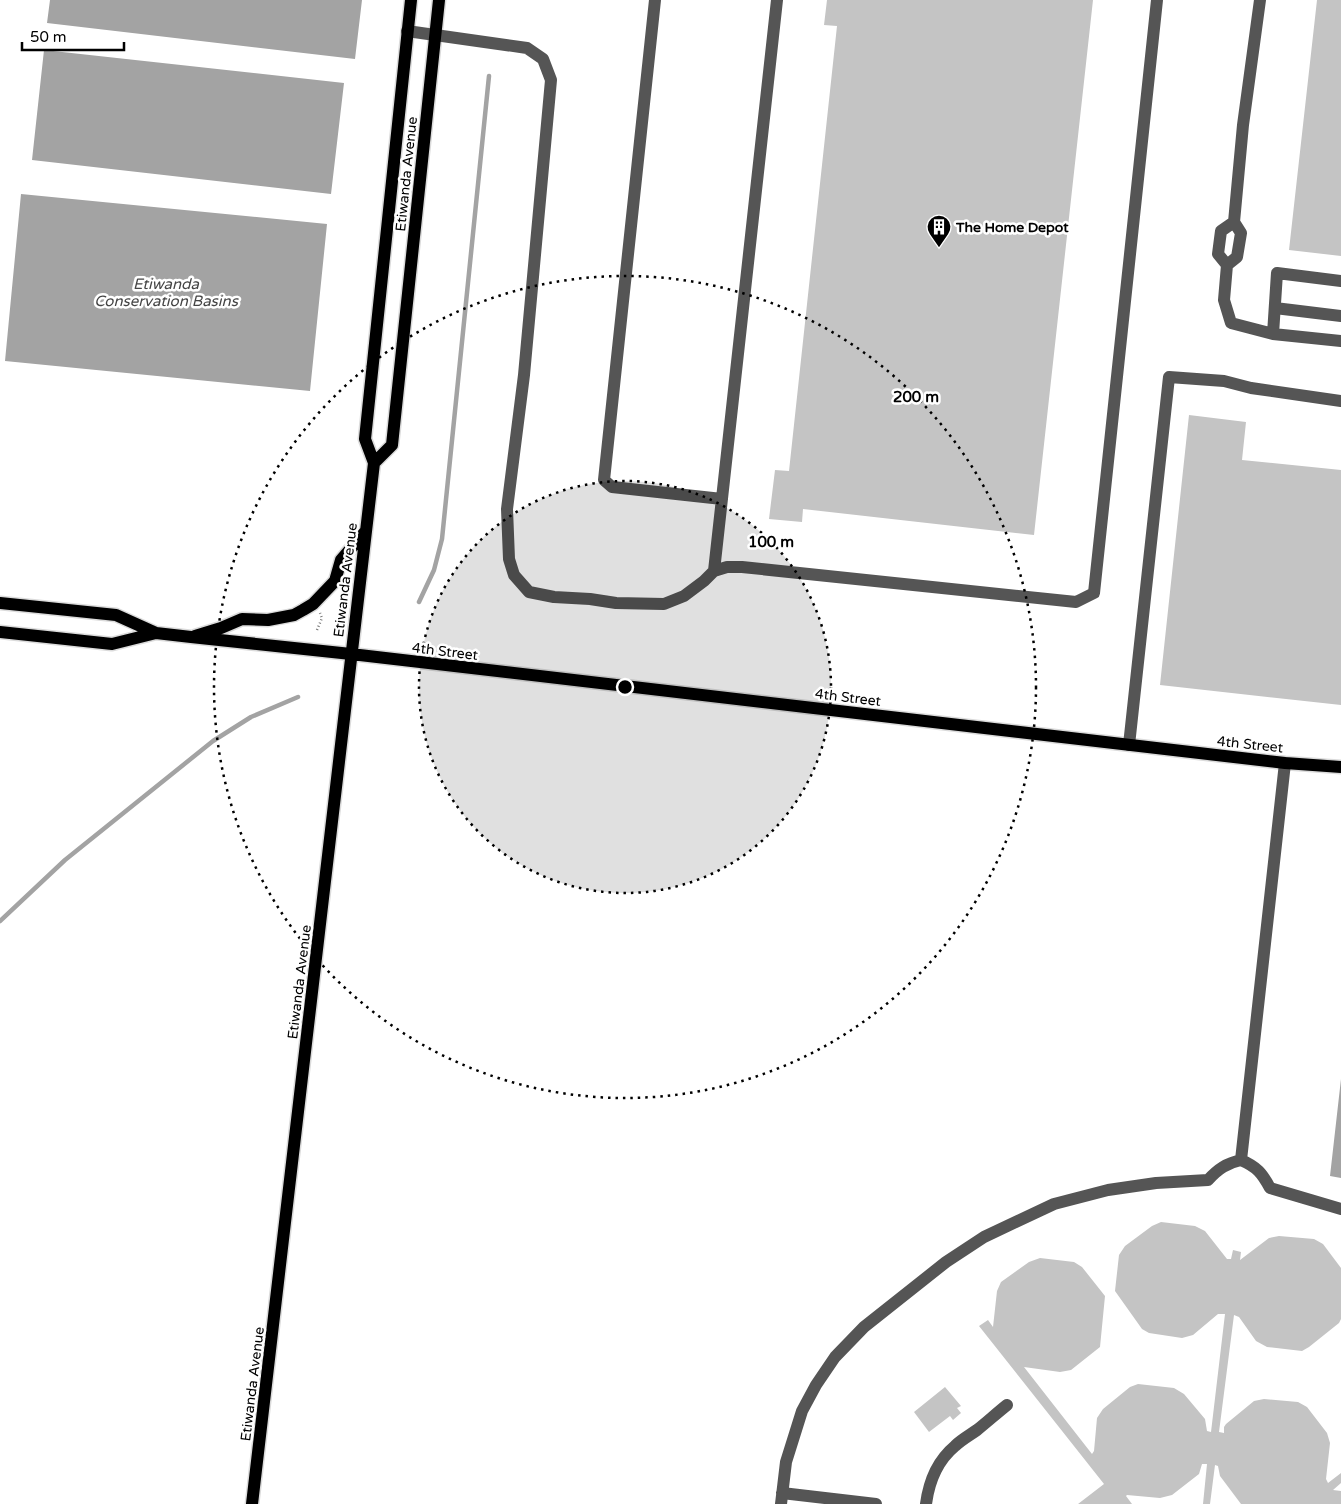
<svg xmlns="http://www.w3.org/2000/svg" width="1341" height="1504" font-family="'Varela Round',sans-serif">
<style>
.water{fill:#a3a3a3}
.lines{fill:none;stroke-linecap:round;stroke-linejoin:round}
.stream{stroke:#a3a3a3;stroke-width:4.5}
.building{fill:#c4c4c4}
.major-casing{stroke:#dbdbdb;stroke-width:15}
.path{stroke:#777;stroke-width:2.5;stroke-dasharray:1 2.5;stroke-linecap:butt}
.minor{stroke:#555;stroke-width:12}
.major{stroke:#000;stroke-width:12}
.ring{fill:none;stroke:#000;stroke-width:2.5;stroke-dasharray:2.5 5}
.labels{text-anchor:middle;stroke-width:5;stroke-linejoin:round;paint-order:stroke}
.street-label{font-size:14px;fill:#000;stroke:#fff}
.poi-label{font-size:14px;font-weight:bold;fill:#000;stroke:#fff;text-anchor:start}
.water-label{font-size:15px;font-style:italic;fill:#444;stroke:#fff}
.centre{fill:#000;stroke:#fff;stroke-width:2.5}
.ring-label{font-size:15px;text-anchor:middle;font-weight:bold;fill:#000;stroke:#fff;stroke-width:5;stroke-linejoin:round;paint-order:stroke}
</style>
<rect width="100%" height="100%" fill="#fff"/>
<!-- water -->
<path class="water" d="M50,0H362L355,59L47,23Z
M44,50L344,83L331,194L32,160Z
M21,194L327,224L310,391L5,361Z
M1341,1079V1178L1330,1176Z"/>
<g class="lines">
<!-- stream -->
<path class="stream" d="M419,602L434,570L442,539L489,76
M0,921L65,860L213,741L251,717L298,697"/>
</g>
<!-- building -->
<path class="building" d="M827,0H1093L1034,535L803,509L802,522L769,519L775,470L789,471L837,26L824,25Z
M1317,0H1341V256L1289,250Z
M1189,415L1246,422L1242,460L1341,470V705L1160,685Z
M1161,1222L1195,1226L1205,1231L1227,1259H1231L1233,1250L1241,1252L1240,1260L1269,1238L1279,1236L1314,1239L1323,1244L1341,1268V1319L1339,1323L1309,1347L1302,1351L1267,1347L1256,1341L1239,1317L1234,1315L1219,1432L1224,1433V1427L1226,1424L1254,1401L1264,1399L1298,1402L1307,1407L1327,1433L1330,1443L1326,1479L1328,1483L1341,1473V1483L1333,1490L1341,1491V1504H1241L1220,1476L1218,1466L1215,1465L1210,1504H1203L1207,1464H1202L1199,1474L1172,1495L1160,1498L1127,1495L1126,1496L1132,1504H1078L1104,1484L979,1326L988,1320L993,1327L997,1291L1001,1282L1029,1262L1040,1258L1074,1262L1082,1267L1105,1296L1100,1347L1071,1370L1060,1372L1024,1367L1092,1454L1094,1451L1097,1418L1103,1409L1130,1387L1138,1384L1174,1388L1184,1394L1205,1419L1207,1431L1211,1432L1225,1314H1218L1193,1335L1182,1338L1149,1333L1142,1329L1115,1291L1119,1255L1125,1246L1152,1226Z
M945,1387L961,1406L957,1408L961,1413L953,1420L950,1416L929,1432L914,1412Z"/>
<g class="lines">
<defs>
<path id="major" d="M374,463L392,445L439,0
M0,603L116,615L156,633L191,637L351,654L1285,763L1341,767
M0,632L112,644L156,633
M195,636L221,628L242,619L268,620L294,615L303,610L313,604L335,581L341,560L365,532
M252,1504L374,463L365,439L411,0"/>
</defs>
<!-- major casing -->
<use href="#major" class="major-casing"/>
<!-- path -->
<path class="path" d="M317,630L322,618L320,613"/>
<!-- minor -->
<path class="minor" d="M655,0L604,480L612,487L722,499
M407,31L527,48L543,59L551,80L524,375L507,509L509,559L514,575L529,592L554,597L590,599L616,603L664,604L684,596L704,581L714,571L727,567H742L1076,602L1094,593L1157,0
M1234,222L1243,125L1260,0
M1227,265L1237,257L1241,233L1234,222L1221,231L1218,254L1227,265L1224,300L1231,323L1273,334L1341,341
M1275,308L1341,316
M1273,334L1277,273L1341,281
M714,571L777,0
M1129,745L1169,377L1224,381L1251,388L1341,401
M1241,1160L1285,763
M782,1493L876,1504
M781,1504L786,1462L802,1411L816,1385L835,1357L864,1327L946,1262L984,1237L1054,1204L1108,1190L1156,1183L1208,1180C1218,1169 1227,1163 1241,1160C1257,1167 1262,1173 1270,1188L1341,1209
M926,1504C929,1481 937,1461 955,1446C961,1440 970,1435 977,1430C987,1422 997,1413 1007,1405"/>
<!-- major -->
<use href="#major" class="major"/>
</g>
<!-- distance rings -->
<circle cx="625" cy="687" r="206" fill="#000" fill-opacity=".12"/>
<g class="ring">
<circle cx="625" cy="687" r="206"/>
<circle cx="625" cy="687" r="411"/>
</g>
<!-- icons -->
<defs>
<symbol id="building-pin" viewBox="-11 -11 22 30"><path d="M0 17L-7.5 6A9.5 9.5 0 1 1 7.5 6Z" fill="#000" stroke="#fff"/><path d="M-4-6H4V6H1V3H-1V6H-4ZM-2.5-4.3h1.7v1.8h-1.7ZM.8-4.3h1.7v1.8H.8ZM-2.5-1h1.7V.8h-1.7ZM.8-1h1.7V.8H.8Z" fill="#fff"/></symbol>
</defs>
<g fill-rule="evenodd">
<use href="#building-pin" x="925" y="213" width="28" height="38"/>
</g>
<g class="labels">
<!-- street labels -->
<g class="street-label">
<text transform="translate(406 174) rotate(-84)" y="5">Etiwanda Avenue</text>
<text transform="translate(345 580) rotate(-83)" y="5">Etiwanda Avenue</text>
<text transform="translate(445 651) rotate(7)" y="5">4th Street</text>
<text transform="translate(848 697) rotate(7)" y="5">4th Street</text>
<text transform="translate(1250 744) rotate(6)" y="5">4th Street</text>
<text transform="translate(299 982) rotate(-83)" y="5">Etiwanda Avenue</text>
<text transform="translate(252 1384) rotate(-83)" y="5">Etiwanda Avenue</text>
</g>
<!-- poi labels -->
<g class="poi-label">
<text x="956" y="232">The Home Depot</text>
</g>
<!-- water labels -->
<g class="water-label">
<text x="166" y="289">Etiwanda<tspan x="166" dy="17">Conservation Basins</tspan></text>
</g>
</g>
<circle cx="625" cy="687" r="8" class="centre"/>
<g class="ring-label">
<text x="916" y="402">200 m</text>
<text x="771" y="547">100 m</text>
</g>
<!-- scale -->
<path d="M22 42v8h102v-8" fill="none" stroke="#000000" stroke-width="2.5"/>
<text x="30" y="42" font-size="15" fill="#000000" stroke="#ffffff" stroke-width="4" paint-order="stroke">50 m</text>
</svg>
